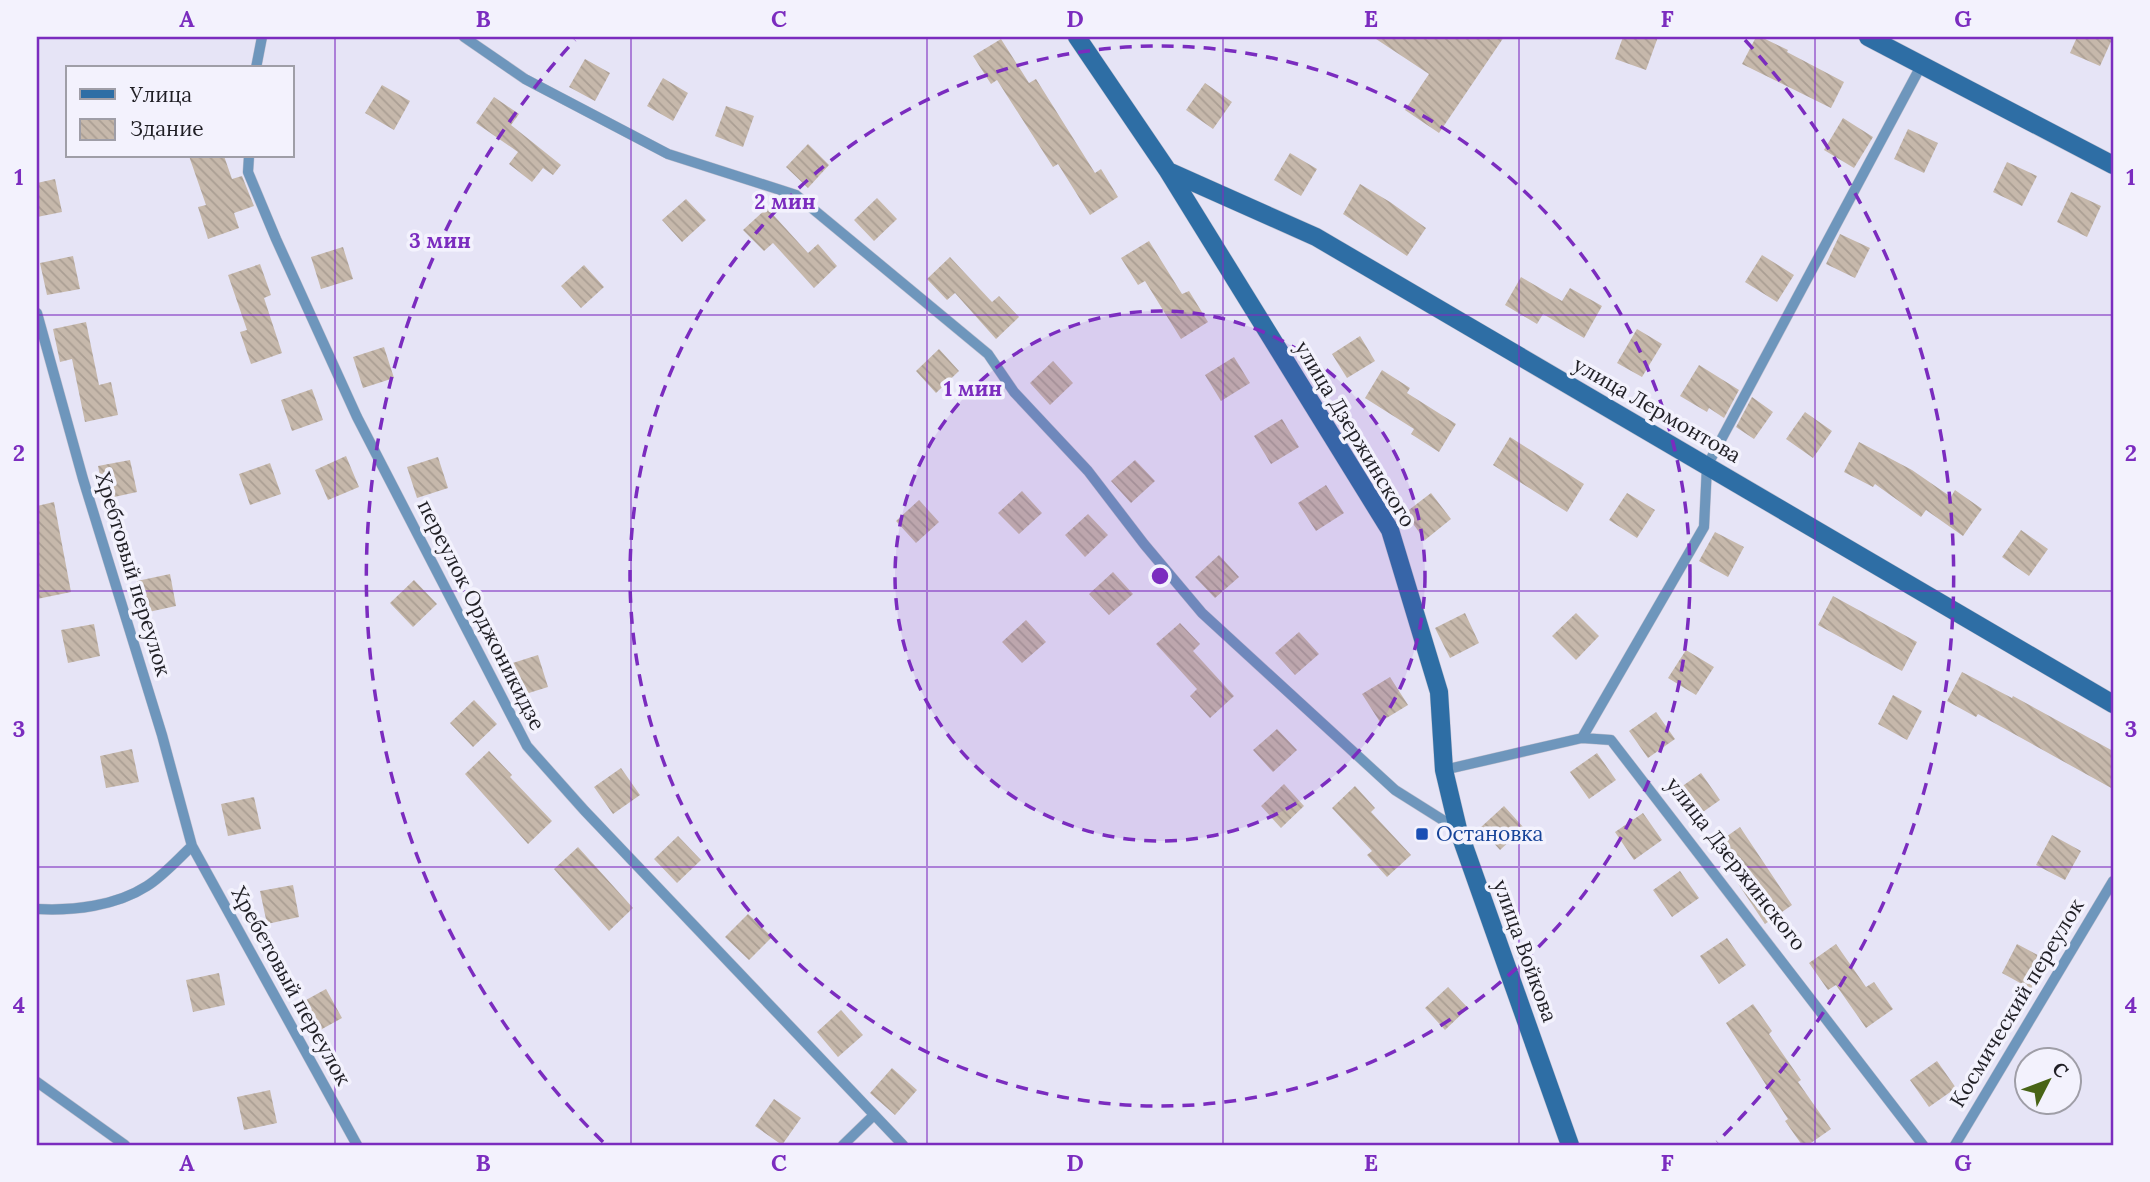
<svg xmlns="http://www.w3.org/2000/svg" width="2150" height="1182" font-family="Lora,serif">
<style>
.building{fill:url(#building-back-hatch)}
.lines{fill:none;stroke-linecap:round;stroke-linejoin:round}
.lane-casing{stroke:#c2c1d0;stroke-width:11}
.secondary-casing{stroke:#c2c1d0;stroke-width:19}
.lane{stroke:#6e96bc;stroke-width:10}
.secondary{stroke:#2e6ea5;stroke-width:18}
.grid{fill:none;stroke:#7b2cbf;stroke-width:2;stroke-opacity:0.55}
.ring{fill:none;stroke:#7b2cbf;stroke-width:3.5;stroke-dasharray:12 9}
.transit-dot{fill:#1a4fb4;stroke:#f3f2fd;stroke-width:2.5}
.labels{text-anchor:middle;stroke-width:7;stroke-linejoin:round;paint-order:stroke}
.street-label{font-size:21px;fill:#201f25;stroke:#f3f2fd}
.transit-label{font-size:21px;fill:#164399;stroke:#f3f2fd;text-anchor:start}
.centre{fill:#7b2cbf;stroke:#f3f2fd;stroke-width:3.5}
.ring-label{font-size:21px;text-anchor:middle;font-weight:bold;fill:#7b2cbf;stroke:#f3f2fd;stroke-width:7;stroke-linejoin:round;paint-order:stroke}
.neatline{fill:none;stroke:#7b2cbf;stroke-width:2.5}
.grid-label{font-size:23px;text-anchor:middle;font-weight:bold;fill:#7b2cbf}
</style>
<defs>
<pattern id="building-back-hatch" width="6" height="6" patternUnits="userSpaceOnUse" patternTransform="scale(1.75)"><rect width="6" height="6" fill="#c6b8ab"/><path d="M-1 5l2 2M0 0l6 6M5-1l2 2" fill="none" stroke="#aa9e93"/></pattern>
</defs>
<rect width="100%" height="100%" fill="#e6e4f6"/>
<!-- building -->
<path class="building" d="M1373,37H1504L1439,133L1405,110L1429,74Z
M1623,37H1658L1646,70L1615,59Z
M1756,37H1761L1788,50L1787,52L1844,82L1831,108L1742,64Z
M2077,37H2113L2100,66L2070,53Z
M1001,39L1029,83L1036,79L1095,173L1101,169L1118,197L1090,215L1058,164L1053,167L997,80L991,84L973,56Z
M585,59L610,73L595,101L569,87Z
M663,78L688,93L673,121L647,106Z
M1205,83L1232,102L1213,129L1186,110Z
M382,85L410,101L394,130L365,113Z
M494,97L519,114L511,125L561,165L553,175L543,168L532,182L509,164L518,152L476,123Z
M726,106L754,116L743,147L715,136Z
M1843,118L1873,137L1854,168L1824,150Z
M1908,129L1938,143L1924,173L1894,159Z
M808,144L829,165L808,188L786,167Z
M1290,153L1317,169L1301,196L1274,180Z
M189,156H224L232,179L242,176L254,206L234,213L239,228L208,239L198,207L206,205Z
M2007,162L2037,176L2022,206L1993,192Z
M55,179L62,212L37,217V183Z
M1360,184L1390,202L1426,228L1407,256L1343,214Z
M2071,192L2101,206L2087,237L2057,222Z
M877,198L897,219L874,241L854,220Z
M686,199L706,220L682,242L662,220Z
M767,208L808,253L818,244L837,266L814,288L773,243L764,251L743,230Z
M1840,234L1870,248L1855,278L1826,264Z
M1149,241L1182,294L1189,291L1208,322L1181,339L1145,281L1138,285L1121,258Z
M343,247L353,279L321,289L311,257Z
M1762,255L1794,275L1777,302L1745,282Z
M73,256L80,289L47,295L40,263Z
M950,257L992,302L999,296L1019,317L996,339L955,293L947,300L927,279Z
M260,264L271,295L264,298L282,353L251,364L240,332L247,330L228,275Z
M584,265L604,287L581,308L561,286Z
M1521,277L1562,301L1570,288L1602,306L1584,338L1543,314L1537,324L1505,305Z
M86,322L99,385L111,382L118,415L85,422L72,359L60,362L53,329Z
M1637,329L1662,344L1642,377L1617,363Z
M1360,336L1375,361L1347,378L1332,354Z
M384,347L394,378L363,388L353,357Z
M939,349L959,371L936,393L916,371Z
M1234,357L1250,383L1221,401L1205,375Z
M1053,361L1073,383L1050,405L1030,383Z
M1699,365L1739,390L1724,418L1709,408L1707,412L1680,396Z
M1382,370L1410,388L1407,393L1456,424L1439,452L1411,434L1414,429L1365,398Z
M312,389L323,420L292,431L281,400Z
M1752,397L1773,412L1754,439L1736,427Z
M1805,412L1832,431L1813,458L1786,439Z
M1282,419L1299,447L1271,464L1254,436Z
M1510,437L1584,484L1567,512L1493,465Z
M1859,442L1912,470L1951,497L1955,490L1982,509L1963,536L1926,510L1921,517L1875,484L1873,487L1844,472Z
M346,456L359,487L328,500L315,470Z
M438,457L448,488L417,498L407,467Z
M130,460L137,492L105,499L98,466Z
M1135,460L1155,481L1131,503L1111,481Z
M270,463L281,494L250,505L239,474Z
M1326,485L1344,513L1316,531L1298,503Z
M1022,491L1042,513L1019,534L998,513Z
M1431,493L1451,519L1425,540L1405,513Z
M1627,493L1655,510L1637,538L1609,520Z
M919,500L939,522L916,543L896,521Z
M54,502L71,592L37,599V506Z
M1088,514L1108,535L1085,557L1065,535Z
M2021,530L2048,549L2029,576L2002,557Z
M1715,532L1744,547L1728,577L1699,561Z
M1219,555L1239,577L1215,598L1195,577Z
M1113,572L1133,594L1109,615L1089,594Z
M170,574L176,606L144,613L137,581Z
M414,580L437,604L413,627L390,603Z
M1833,596L1917,642L1902,671L1818,625Z
M1465,613L1479,643L1450,658L1435,628Z
M1576,613L1599,636L1576,660L1552,636Z
M1026,620L1046,642L1022,663L1002,642Z
M1180,623L1200,644L1193,651L1234,696L1210,718L1190,696L1197,689L1156,644Z
M94,624L100,656L68,663L61,630Z
M1299,632L1319,654L1295,675L1275,653Z
M1686,650L1714,667L1696,695L1668,678Z
M538,655L548,687L516,697L506,665Z
M1962,672L2012,698L2013,696L2113,751V789L1978,714L1976,717L1947,701Z
M1390,677L1408,705L1380,722L1362,694Z
M1893,695L1922,711L1907,740L1878,724Z
M474,700L497,724L473,747L450,723Z
M1656,712L1675,739L1648,758L1629,731Z
M1277,729L1297,750L1273,772L1253,750Z
M132,749L139,782L106,788L100,756Z
M489,751L512,775L510,777L552,821L528,844L465,774Z
M1597,753L1616,780L1589,799L1570,772Z
M621,768L640,795L613,814L594,787Z
M1701,773L1720,800L1693,819L1674,792Z
M1284,784L1304,806L1281,828L1261,806Z
M1355,786L1375,808L1371,812L1411,855L1387,877L1367,855L1372,851L1332,808Z
M254,797L261,829L228,836L221,804Z
M1504,806L1524,828L1500,850L1480,828Z
M1643,813L1662,840L1634,860L1615,832Z
M1740,827L1792,905L1765,924L1713,846Z
M2052,835L2081,851L2065,880L2036,865Z
M678,836L701,860L677,883L654,859Z
M578,847L633,908L609,931L554,869Z
M1680,871L1699,898L1672,917L1653,890Z
M293,885L299,917L267,924L260,891Z
M748,914L772,937L749,960L725,937Z
M1727,938L1746,965L1719,984L1700,956Z
M1836,944L1866,987L1874,982L1893,1009L1866,1028L1836,985L1828,990L1809,963Z
M2017,944L2047,960L2031,989L2002,973Z
M219,973L225,1005L193,1012L186,980Z
M1448,987L1468,1008L1445,1030L1425,1008Z
M326,989L342,1018L313,1034L297,1005Z
M1753,1004L1772,1031L1769,1034L1801,1080L1798,1082L1831,1129L1808,1145H1802L1785,1121L1788,1119L1726,1023Z
M841,1010L863,1035L838,1057L817,1032Z
M1937,1061L1956,1088L1929,1107L1910,1080Z
M892,1068L917,1090L895,1115L870,1093Z
M270,1090L277,1123L244,1130L237,1097Z
M774,1099L801,1118L782,1145L755,1126Z"/>
<g class="lines">
<defs>
<path id="lane" d="M464,37L525,79L668,154L796,195L988,354L1014,392L1088,471L1144,544L1202,613L1395,790L1457,829
M256,68L262,37
M249,156L248,172L276,239L357,417L527,746L584,810L903,1145
M37,313L83,479L162,735L192,846L357,1145
M1582,738L1704,527L1707,466L1922,64
M1444,770L1582,738L1611,740L1923,1145
M37,909C73,911 116,906 147,886C163,876 178,859 192,846
M37,1082L125,1145
M843,1145L874,1115
M1955,1145L2113,881"/>
<path id="secondary" d="M1077,37L1168,171L1390,530L1439,692L1444,770L1458,829L1570,1145
M1868,37L2113,165
M1168,171L1316,237L2113,704"/>
</defs>
<!-- lane casing -->
<use href="#lane" class="lane-casing"/>
<!-- secondary casing -->
<use href="#secondary" class="secondary-casing"/>
<!-- lane -->
<use href="#lane" class="lane"/>
<!-- secondary -->
<use href="#secondary" class="secondary"/>
</g>
<!-- grid -->
<path class="grid" d="M335,37V1145M631,37V1145M927,37V1145M1223,37V1145M1519,37V1145M1815,37V1145M37,315H2113M37,591H2113M37,867H2113"/>
<!-- distance rings -->
<circle cx="1160" cy="576" r="265" fill="#7b2cbf" fill-opacity=".12"/>
<g class="ring">
<circle cx="1160" cy="576" r="265"/>
<circle cx="1160" cy="576" r="530"/>
<path d="M603 1142A794 794 0 0 1 575 40M1745 40A794 794 0 0 1 1717 1142"/>
</g>
<!-- markers -->
<rect class="transit-dot" x="1415" y="827" width="14" height="14" rx="3.5"/>
<g class="labels">
<!-- street labels -->
<g class="street-label">
<text transform="translate(1657 410) rotate(30)" y="7">улица Лермонтова</text>
<text transform="translate(1355 434) rotate(59)" y="7">улица Дзержинского</text>
<text transform="translate(133 574) rotate(73)" y="7">Хребтовый переулок</text>
<text transform="translate(481 615) rotate(63)" y="7">переулок Орджоникидзе</text>
<text transform="translate(1736 864) rotate(52)" y="7">улица Дзержинского</text>
<text transform="translate(1525 951) rotate(70)" y="7">улица Войкова</text>
<text transform="translate(291 986) rotate(61)" y="7">Хребетовый переулок</text>
<text transform="translate(2017 1003) rotate(-59)" y="7">Космический переулок</text>
</g>
<!-- transit labels -->
<g class="transit-label">
<text x="1436" y="841">Остановка</text>
</g>
</g>
<circle cx="1160" cy="576" r="10" class="centre"/>
<g class="ring-label">
<text x="785" y="209">2 мин</text>
<text x="440" y="248">3 мин</text>
<text x="973" y="396">1 мин</text>
</g>
<!-- border -->
<rect width="2150" height="1182" fill="none" stroke="#f3f2fd" stroke-width="77"/>
<!-- legend -->
<rect x="66" y="66" width="228" height="91" fill="#f3f2fd" stroke="#9f9ea7" stroke-width="2"/>
<rect x="80" y="89" width="35" height="10" fill="#2e6ea5" stroke="#9f9ea7" stroke-width="2"/>
<text x="130" y="102" font-size="21" fill="#201f25">Улица</text>
<rect x="80" y="119" width="35" height="21" fill="url(#building-back-hatch)" stroke="#9f9ea7" stroke-width="2"/>
<text x="130" y="136" font-size="21" fill="#201f25">Здание</text>
<!-- north arrow -->
<g transform="translate(2048 1081) rotate(48)"><circle r="33" fill="#f3f2fd" stroke="#9f9ea7" stroke-width="2"/>
<path d="M0-5L12 26L0 18L-12 26Z" fill="#486416"/>
<text y="-10" font-size="19" font-weight="bold" text-anchor="middle" fill="#201f25">С</text>
</g>
<rect x="38" y="38" width="2074" height="1106" class="neatline"/>
<g class="grid-label">
<text x="187" y="27">A</text>
<text x="483" y="27">B</text>
<text x="779" y="27">C</text>
<text x="1075" y="27">D</text>
<text x="1371" y="27">E</text>
<text x="1667" y="27">F</text>
<text x="1963" y="27">G</text>
<text x="19" y="185">1</text>
<text x="2131" y="185">1</text>
<text x="19" y="461">2</text>
<text x="2131" y="461">2</text>
<text x="19" y="737">3</text>
<text x="2131" y="737">3</text>
<text x="19" y="1013">4</text>
<text x="2131" y="1013">4</text>
<text x="187" y="1171">A</text>
<text x="483" y="1171">B</text>
<text x="779" y="1171">C</text>
<text x="1075" y="1171">D</text>
<text x="1371" y="1171">E</text>
<text x="1667" y="1171">F</text>
<text x="1963" y="1171">G</text>
</g>
</svg>
